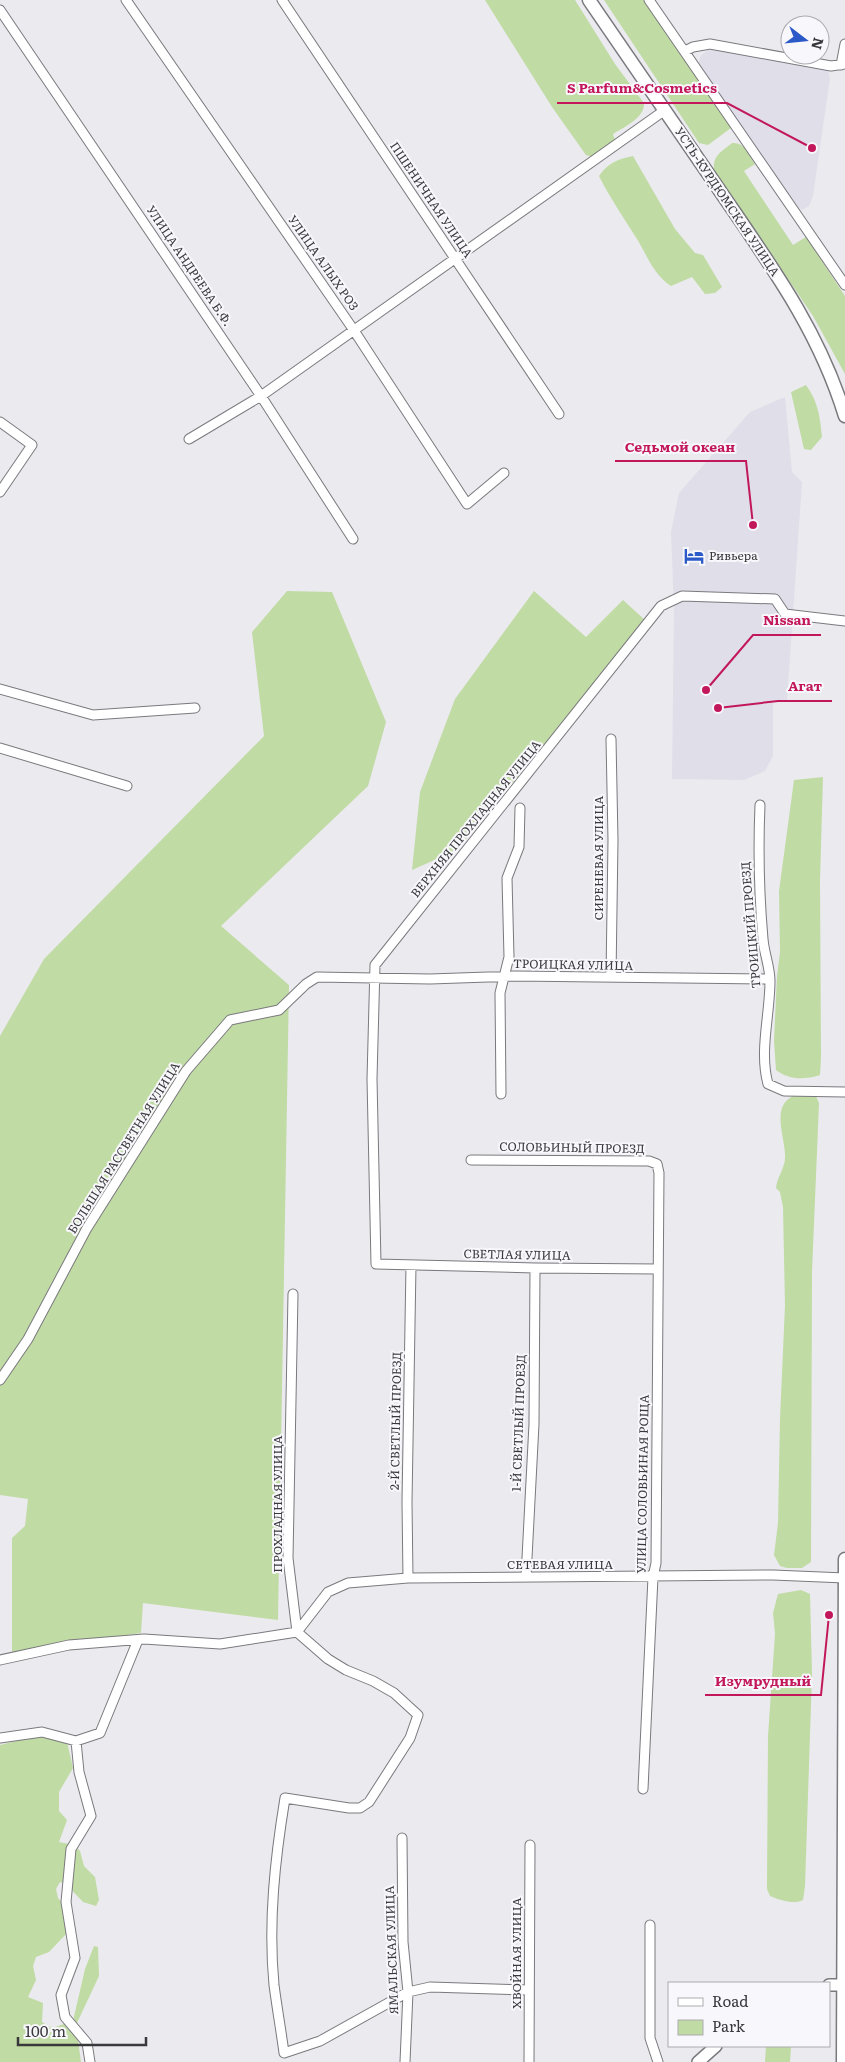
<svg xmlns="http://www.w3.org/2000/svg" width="845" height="2062" font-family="Literata,serif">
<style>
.built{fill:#dfdee9}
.green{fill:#c0dba3}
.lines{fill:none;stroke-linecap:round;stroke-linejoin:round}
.street-casing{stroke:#7a797e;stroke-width:11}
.secondary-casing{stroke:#7a797e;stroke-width:14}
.primary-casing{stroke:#7a797e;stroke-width:15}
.street{stroke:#fff;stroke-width:9}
.secondary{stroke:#fff;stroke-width:11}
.primary{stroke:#fff;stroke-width:12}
.labels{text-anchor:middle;stroke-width:4;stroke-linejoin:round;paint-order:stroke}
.street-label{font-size:12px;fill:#39383b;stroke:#f8f7fc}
.poi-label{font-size:12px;fill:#39383b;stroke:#f8f7fc;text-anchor:start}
.leader{fill:none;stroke:#c2185b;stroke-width:2}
.callout-dot{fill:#c2185b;stroke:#f8f7fc;stroke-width:2}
.callout-label{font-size:14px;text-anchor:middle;font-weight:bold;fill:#c2185b;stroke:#f8f7fc;stroke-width:4;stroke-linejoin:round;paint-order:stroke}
</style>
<rect width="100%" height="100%" fill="#ebeaef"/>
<!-- built -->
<path class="built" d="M710,49L827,68L830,78L813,196L809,206L802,210L796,206L698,65L701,55Z
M785,397L792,472L802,482L787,700L773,702V756L765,771L744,780L672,779L674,608L671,532L679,493L750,412Z"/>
<!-- green -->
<path class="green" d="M485,0H575L615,64L644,103C645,118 624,127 613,134L615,140L593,157L586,155L552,107Z
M604,0H644L729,120L731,128L708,145L699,143Z
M732,143C745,142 749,155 755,164L744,171L793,245L806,237L845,296V374L813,316L714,170C712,156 722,151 732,143Z
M633,156L675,229L695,253L703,255L722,287L715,293L705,294L692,277L671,286C653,274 648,257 637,239C624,218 610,198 599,176C608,163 618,159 633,156Z
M806,385C818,402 820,416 822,437L811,450L804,449L791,392Z
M287,591L332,592L386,722L368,786L221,926L289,985L278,1620L143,1603L141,1633L12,1652V1538L25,1526L28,1499L0,1495V1036L44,959L264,736L252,632Z
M534,591L586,637L623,600L646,621L457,850L412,870L420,792L455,699Z
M823,777L820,880L821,1058L820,1075C804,1080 789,1080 776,1070L774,1041L777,976L780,952L779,891L794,780Z
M793,1096H816L819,1103L812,1272L811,1562L802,1568H787L780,1566L774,1555L778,1523L780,1419L785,1305L783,1207L780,1192L776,1188C777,1177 785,1168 785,1158C786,1138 770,1107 793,1096Z
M801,1590L810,1594L812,1674L805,1886L803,1900C794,1905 780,1900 770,1896L767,1889L768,1736L775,1634L773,1613L778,1594Z
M40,1735L67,1742L73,1768L59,1792V1811L67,1820L59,1842L74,1845L80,1851L84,1866L95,1877L99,1900L96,1906L83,1902L66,1884L60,1882L56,1889L58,1898L63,1904L68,1932L49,1952L36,1957L33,1966L36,1980L28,1997L43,2003L42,2022L52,2028L73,2021L85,1969L94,1946L98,1947L99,1976L76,2025L81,2062H0V1745Z
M766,2046H791L790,2062H765Z"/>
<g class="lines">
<defs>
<path id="street" d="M126,0L353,329L467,504L504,473
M282,0L559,414
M649,0L845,285
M0,10L261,396L353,539
M685,51L693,47L710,44L831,66L845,64
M841,65L845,44
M0,422L32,445L0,492
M189,439L261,396L665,110
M0,689L93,715L195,708
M611,739L613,840L611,977
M0,748L127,786
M760,805C758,851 759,893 763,939C764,953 770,967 770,981C770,1015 759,1051 768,1084L784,1091L845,1092
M501,1094L500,993L509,957L507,878L519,847L520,808
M471,1160L649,1161L657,1164L659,1173L656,1563L653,1577L643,1789
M658,1269L535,1268L376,1264L372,1079L375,965L661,606L682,596L775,599L785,614L845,621
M293,1294L288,1558L297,1632L328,1659L346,1670L373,1681L394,1693L418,1715L410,1738L369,1802L360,1808H349L285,1798C275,1859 268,1922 274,1985C277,2008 281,2030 284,2053L320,2041L408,1992L430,1987L528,1990
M0,1380L28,1339L87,1228L186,1071L230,1020L279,1010L306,984L317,977L430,979L515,976L770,979
M526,1577L534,1424L535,1268
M408,1578L407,1502L411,1265
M0,1660L69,1645L144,1639L220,1644L297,1632L328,1592L348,1583L408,1578L773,1575L845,1578
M0,1738L42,1732L76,1741
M402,1838L403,1942L408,1992L405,2062
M650,1925V2038L658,2062
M90,2062L87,2043L65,2017L61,1995L75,1958L66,1902L71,1849L91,1816L79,1772L76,1741L100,1733L138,1640
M529,2062L530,1845"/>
<path id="secondary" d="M829,1985H844
M698,2062L716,2046"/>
<path id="primary" d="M589,0C632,63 675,126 718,188C769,263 818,328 845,416
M843,2062L845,1559"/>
</defs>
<!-- street casing -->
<use href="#street" class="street-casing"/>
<!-- secondary casing -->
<use href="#secondary" class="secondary-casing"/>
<!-- primary casing -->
<use href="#primary" class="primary-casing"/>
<!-- street -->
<use href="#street" class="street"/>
<!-- secondary -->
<use href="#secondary" class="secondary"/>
<!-- primary -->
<use href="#primary" class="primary"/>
</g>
<!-- icons -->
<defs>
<symbol id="hotel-bare" viewBox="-9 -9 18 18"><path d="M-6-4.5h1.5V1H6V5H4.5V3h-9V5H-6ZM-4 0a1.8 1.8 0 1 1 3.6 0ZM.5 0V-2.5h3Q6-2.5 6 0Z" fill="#2b59c7" stroke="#f8f7fc" stroke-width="2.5" paint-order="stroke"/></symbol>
</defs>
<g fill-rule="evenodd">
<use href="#hotel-bare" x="680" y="542" width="28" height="28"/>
</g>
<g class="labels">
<!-- street labels -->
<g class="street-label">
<text transform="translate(431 200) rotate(56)" y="4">ПШЕНИЧНАЯ УЛИЦА</text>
<text transform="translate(727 202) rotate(56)" y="4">УСТЬ-КУРДЮМСКАЯ УЛИЦА</text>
<text transform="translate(323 263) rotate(55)" y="4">УЛИЦА АЛЫХ РОЗ</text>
<text transform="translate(189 266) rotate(56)" y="4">УЛИЦА АНДРЕЕВА Б.Ф.</text>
<text transform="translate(476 819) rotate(-51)" y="4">ВЕРХНЯЯ ПРОХЛАДНАЯ УЛИЦА</text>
<text transform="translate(599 858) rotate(-90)" y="4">СИРЕНЕВАЯ УЛИЦА</text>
<text transform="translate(751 925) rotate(-95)" y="4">ТРОИЦКИЙ ПРОЕЗД</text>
<text transform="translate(573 965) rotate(1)" y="4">ТРОИЦКАЯ УЛИЦА</text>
<text transform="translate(124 1148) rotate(-58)" y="4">БОЛЬШАЯ РАССВЕТНАЯ УЛИЦА</text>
<text transform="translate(572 1148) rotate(1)" y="4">СОЛОВЬИНЫЙ ПРОЕЗД</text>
<text transform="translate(517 1255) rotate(1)" y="4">СВЕТЛАЯ УЛИЦА</text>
<text transform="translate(396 1421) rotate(-89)" y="4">2-Й СВЕТЛЫЙ ПРОЕЗД</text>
<text transform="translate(519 1423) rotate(-88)" y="4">1-Й СВЕТЛЫЙ ПРОЕЗД</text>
<text transform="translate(643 1484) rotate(-89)" y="4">УЛИЦА СОЛОВЬИНАЯ РОЩА</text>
<text transform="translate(278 1504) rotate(-90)" y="4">ПРОХЛАДНАЯ УЛИЦА</text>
<text x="560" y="1569">СЕТЕВАЯ УЛИЦА</text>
<text transform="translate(392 1950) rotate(-92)" y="4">ЯМАЛЬСКАЯ УЛИЦА</text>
<text transform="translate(517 1953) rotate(-90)" y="4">ХВОЙНАЯ УЛИЦА</text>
</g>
<!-- poi labels -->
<g class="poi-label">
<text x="709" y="560">Ривьера</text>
</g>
</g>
<!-- callouts -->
<path class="leader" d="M812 148L727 103H557M753 525L746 461H615M706 690L753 635H821M718 708L778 701H832M829 1615L821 1695H705"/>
<g class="callout-dot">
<circle cx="812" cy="148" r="5"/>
<circle cx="753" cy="525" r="5"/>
<circle cx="706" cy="690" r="5"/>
<circle cx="718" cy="708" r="5"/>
<circle cx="829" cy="1615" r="5"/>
</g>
<g class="callout-label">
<text x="642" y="93">S Parfum&amp;Cosmetics</text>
<text x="680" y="452">Седьмой океан</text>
<text x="787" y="625">Nissan</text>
<text x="805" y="691">Агат</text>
<text x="763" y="1686">Изумрудный</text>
</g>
<!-- legend -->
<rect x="668" y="1982" width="162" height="65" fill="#f8f7fc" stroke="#acabaf"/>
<rect x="678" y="1998" width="25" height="8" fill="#ffffff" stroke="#acabaf"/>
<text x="712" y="2007" font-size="15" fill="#39383b">Road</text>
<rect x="678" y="2020" width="25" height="15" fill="#c0dba3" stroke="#acabaf"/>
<text x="712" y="2032" font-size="15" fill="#39383b">Park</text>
<!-- north arrow -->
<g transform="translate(805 40) rotate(106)"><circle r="24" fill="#f8f7fc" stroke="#acabaf"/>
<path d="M0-4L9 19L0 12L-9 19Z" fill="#2b59c7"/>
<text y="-8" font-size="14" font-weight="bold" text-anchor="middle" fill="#39383b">N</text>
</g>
<!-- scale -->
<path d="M18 2037v8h128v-8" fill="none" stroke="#39383b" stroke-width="2.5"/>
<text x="25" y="2037" font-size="15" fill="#39383b" stroke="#f8f7fc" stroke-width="4" paint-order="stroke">100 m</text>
</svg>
